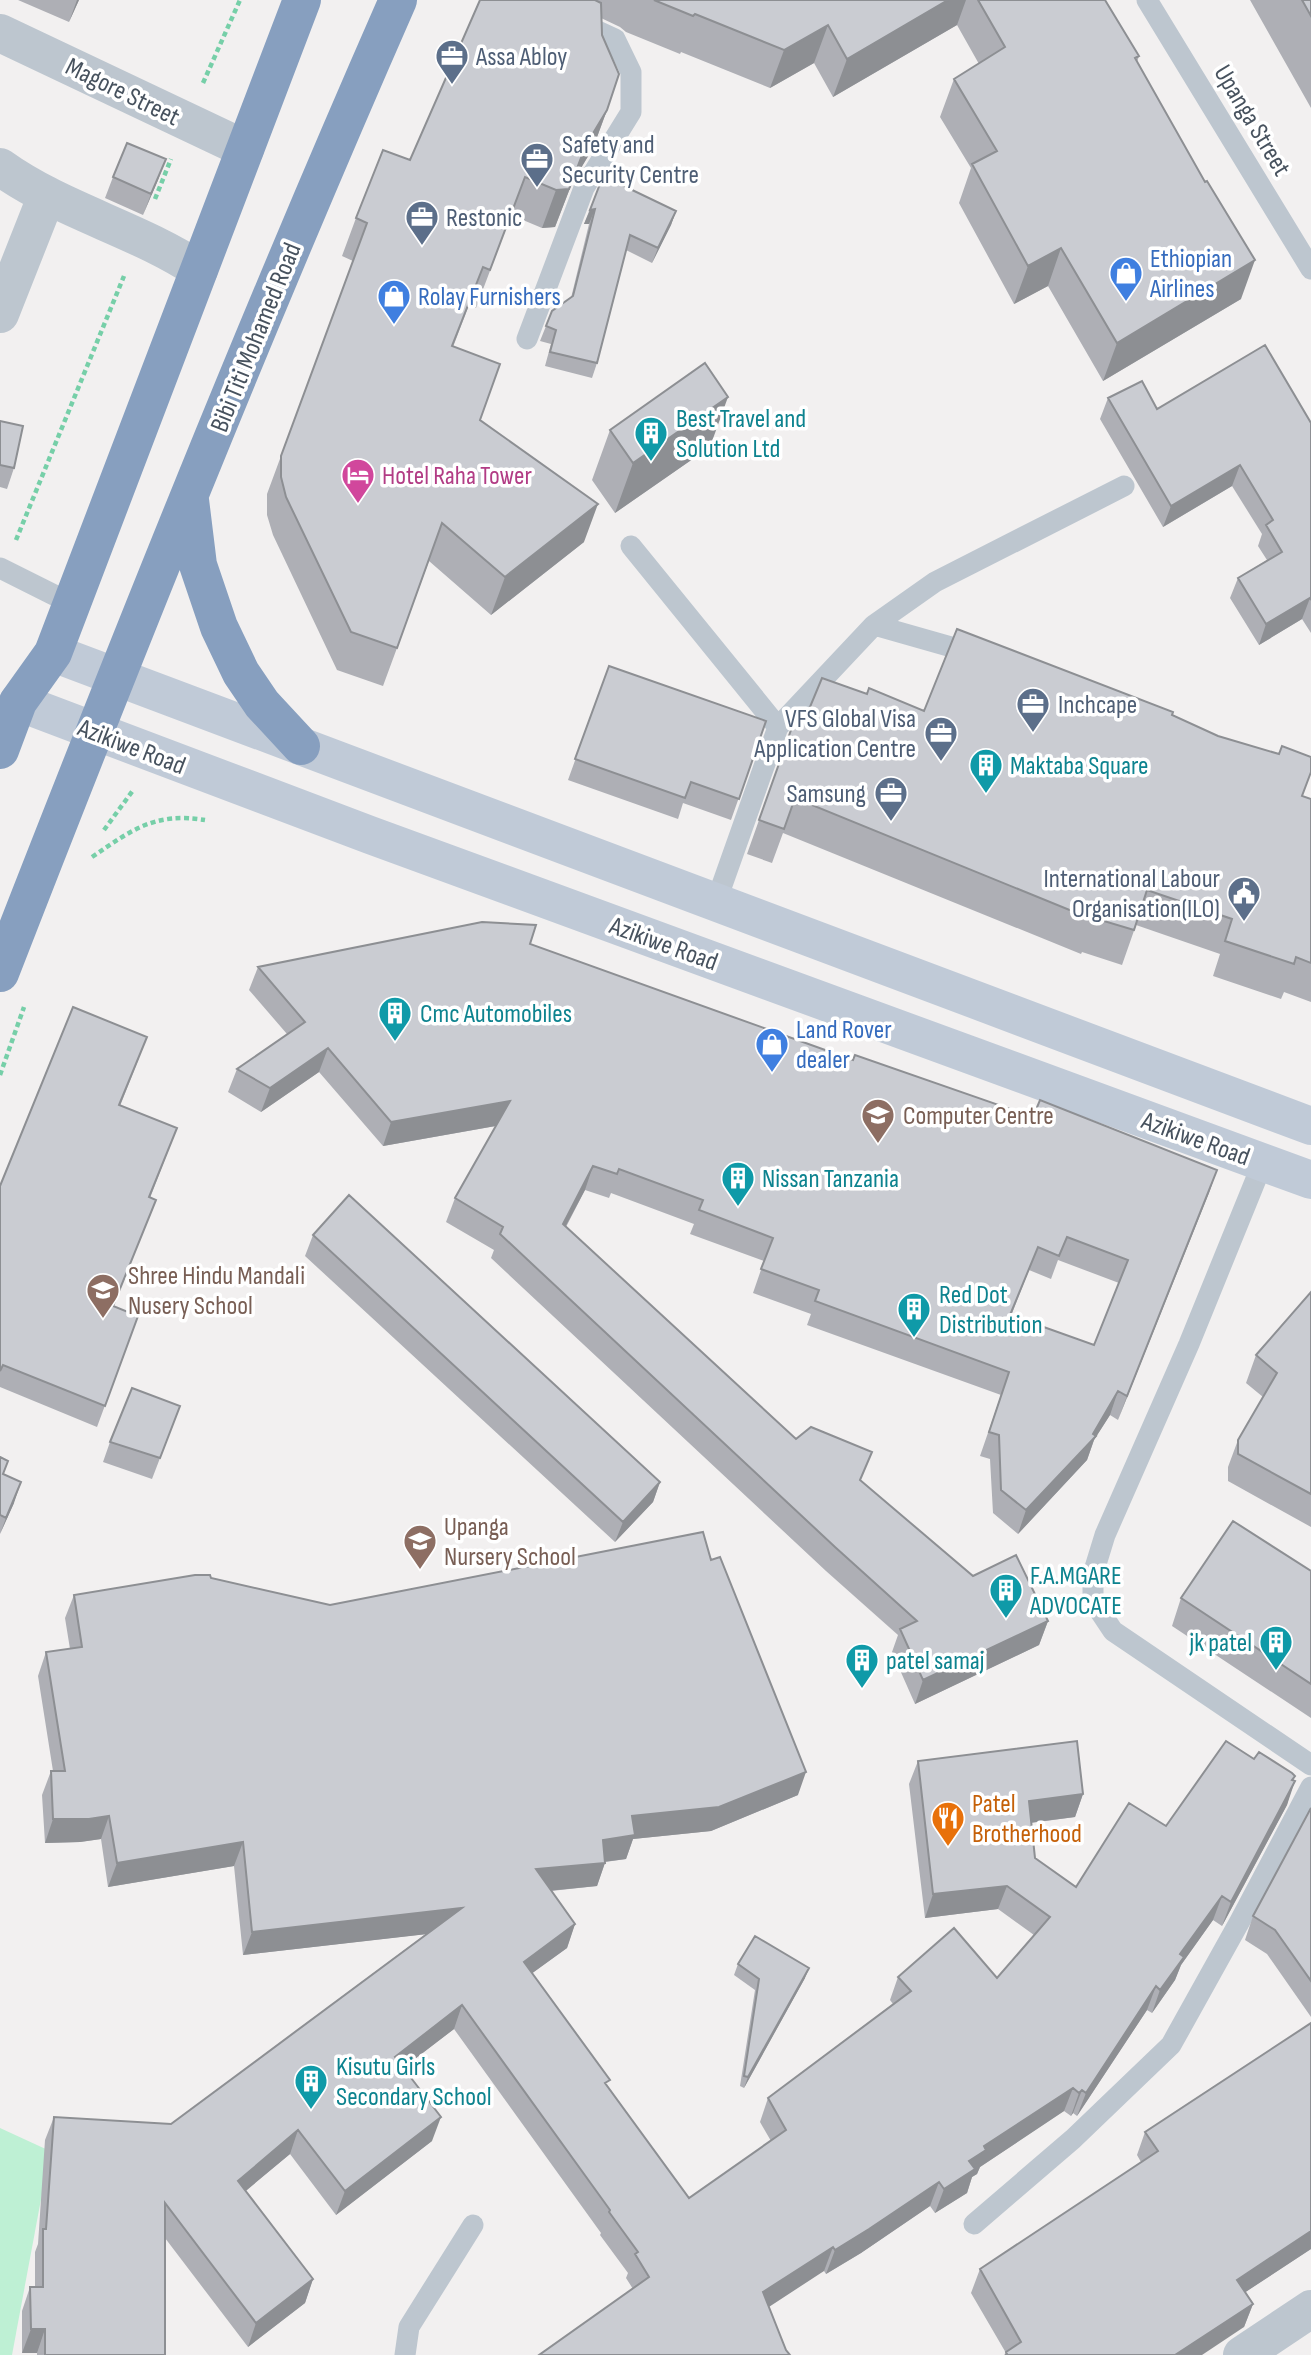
<svg xmlns="http://www.w3.org/2000/svg" width="1311" height="2355" font-family="'Sofia Sans Condensed',sans-serif">
<style>
.green{fill:#bef0d4}
.lines{fill:none;stroke-linecap:round;stroke-linejoin:round}
.path{stroke:#76cfa8;stroke-width:4.5;stroke-dasharray:5 3.5;stroke-linecap:butt}
.lane{stroke:#bdc6cf;stroke-width:21}
.street{stroke:#bdc6cf;stroke-width:38}
.secondary{stroke:#c0cad7;stroke-width:38}
.highway{stroke:#879fbf;stroke-width:38}
.wall{fill:#aeafb5;fill-rule:evenodd}
.shaded-wall{fill:#8d8f93}
.building{fill:#caccd2;stroke:#8d8f93;stroke-width:2;fill-rule:evenodd}
.labels{text-anchor:middle;stroke-width:7;stroke-linejoin:round;paint-order:stroke}
.service-label{font-size:26px;fill:#4e5e75;stroke:#fff;text-anchor:start}
.street-label{font-size:26px;fill:#47525e;stroke:#fff}
.shop-label{font-size:26px;fill:#366cbe;stroke:#fff;text-anchor:start}
.culture-label{font-size:26px;fill:#0d838f;stroke:#fff;text-anchor:start}
.hotel-label{font-size:26px;fill:#b23c85;stroke:#fff;text-anchor:start}
.education-label{font-size:26px;fill:#785e54;stroke:#fff;text-anchor:start}
.food-label{font-size:26px;fill:#c56008;stroke:#fff;text-anchor:start}
</style>
<rect width="100%" height="100%" fill="#f2f0f0"/>
<!-- green -->
<path class="green" d="M0,2128L50,2151L12,2355H0Z"/>
<g class="lines">
<!-- path -->
<path class="path" d="M203,83L240,0
M155,199L171,159
M16,540L124,276
M104,830L134,789
M92,857C132,830 154,812 205,820
M0,1075L24,1007"/>
<!-- lane -->
<path class="lane" d="M1147,0L1311,269
M527,339L584,188L631,112V72L615,39L530,0
M631,546L778,727
M0,568L72,604
M874,625L976,654
M716,902L778,727L874,625L935,582L1124,486
M1263,1162L1189,1344L1105,1535L1093,1574V1601L1113,1631L1311,1765
M974,2224L1073,2139L1171,2045L1240,1921L1311,1787
M405,2355L409,2327L473,2225"/>
<!-- street -->
<path class="street" d="M0,33L245,149
M0,167C61,211 138,229 199,270
M0,314L47,195
M1242,2355L1311,2309"/>
<!-- secondary -->
<path class="secondary" d="M53,653L1311,1126
M18,702L370,835L1311,1180"/>
<!-- highway -->
<path class="highway" d="M190,500L198,565L219,627L241,673L262,704L301,746
M0,750L18,702L53,653L302,0
M0,973C127,647 257,321 398,0"/>
</g>
<!-- wall -->
<path class="wall" d="M18,0H79L69,22Z
M480,0H1105L1139,56L1137,62L1241,299L1103,381L1048,286L1014,304L959,203L971,168L940,117L954,79L979,64L957,25L833,97L814,63L770,88L681,52L680,54L626,32L620,27L601,18L607,110L593,148L572,183L555,227L542,228L511,215L476,308L469,305L453,347L480,420L584,542L491,615L429,561L383,686L337,670L273,535L267,515V494L353,261L342,256L356,218L410,160Z
M1250,0H1311V108Z
M166,159L143,215L105,198L113,177Z
M603,176L676,211L671,225L652,263L626,250L597,363L592,378L545,366L551,344L540,341L552,311L571,298L589,224H584Z
M1108,398L1157,409L1311,423V633L1302,619L1259,645L1230,598L1238,578L1267,560L1258,546L1262,534L1232,486L1163,527L1100,419Z
M0,421L14,468L7,489L0,487Z
M610,430L710,447L615,513L592,480Z
M609,666L766,721L731,820L683,803L678,819L568,780Z
M867,694L924,711L1172,715L1302,796L1311,799V1002L1284,992L1281,999L1213,976L1220,954L1136,925L1122,965L1082,952L1081,954L783,833L772,863L747,854L796,716L805,719Z
M530,944L853,1060L1033,1117L1217,1170L1118,1420L1110,1415L1094,1440L1087,1460L1018,1534L993,1513L990,1459L980,1456L1001,1395L807,1325L811,1314L753,1293L764,1261L690,1234L694,1224L611,1193L609,1198L585,1190L566,1227L796,1439L861,1481L973,1576L1048,1621L1039,1645L915,1704L892,1652L898,1635L826,1571L491,1258L494,1250L446,1222L455,1198L496,1126L383,1146L319,1072L261,1112L228,1092L237,1069L287,1034L249,990L258,967ZM1058,1260L1119,1283L1094,1345L1011,1316L1029,1270L1051,1279Z
M139,1058L120,1106L177,1128L150,1198L148,1220L113,1306L138,1316L97,1427L0,1387V1186Z
M313,1235L660,1482L653,1502L615,1542L305,1256Z
M1311,1292V1527L1228,1481V1467L1238,1440L1263,1397L1246,1383L1256,1355Z
M180,1406L152,1479L103,1462L110,1442Z
M0,1457L3,1474L14,1503L0,1534Z
M711,1560L798,1795L711,1831L633,1839L626,1859L605,1862L597,1886L551,1891L575,1924L567,1948L532,1973L607,2087L689,2198L771,2141L760,2122L768,2098L893,2004L890,2000L898,1977L997,1978L1034,1935L998,1909L925,1918L909,1784L918,1761L1083,1794L1075,1817L1031,1823L1035,1858L1076,1887L1166,1826L1254,1759L1293,1780L1287,1805L1222,1926L1213,1920L1181,1965L1175,1980L1152,2013L1147,2010L1077,2116L1073,2113L1071,2116L1064,2111L980,2167L977,2174L972,2177L967,2193L935,2213L930,2206L861,2253L826,2274L824,2271L633,2289L626,2278L628,2273L600,2235L601,2233L454,2029L403,2068L432,2141L336,2215L290,2154L245,2191L313,2279L305,2303L248,2347L165,2238V2355H37V2353H22V2311L30,2287H35V2252L38,2244L45,2140L54,2117L171,2124L426,1934L243,1955L234,1866L108,1887L101,1839L80,1842L45,1843L42,1795L51,1771H53L38,1676L46,1652L70,1649L65,1618L74,1595L211,1578L330,1605Z
M1311,1571V1718L1172,1626L1181,1598Z
M1311,1808V2017L1267,1954L1245,1940L1253,1916Z
M738,1964L805,1978L744,2088L740,2086L755,1990L734,1975Z
M1145,2132L1311,2249L1245,2292L1253,2304L1244,2327L1005,2355L1006,2353L971,2293L980,2269L1141,2162L1137,2155Z"/>
<!-- shaded-wall -->
<path class="shaded-wall" d="M77,0H79L69,22Z
M948,0H966L957,25L833,97L847,59Z
M828,25L814,63L770,88L784,50Z
M607,110L593,148L572,183L555,227L542,228L556,190Z
M166,159L158,180L143,215L151,194Z
M595,209L589,224H584L590,210Z
M676,211L671,225L652,263L658,248Z
M1061,248L1048,286L1014,304L1028,266Z
M1255,260L1241,299L1103,381L1117,343Z
M728,397L710,447L615,513L633,463Z
M1240,465L1232,486L1163,527L1171,506Z
M598,504L584,542L491,615L505,577Z
M1310,598L1302,619L1259,645L1266,624Z
M328,1048L319,1072L261,1112L270,1088Z
M510,1101L501,1125L383,1146L391,1122Z
M593,1166L585,1190L554,1248L563,1224Z
M1217,1170L1209,1193L1118,1420L1127,1396Z
M1118,1391L1110,1415L1094,1440L1087,1460L1018,1534L1026,1510L1093,1434Z
M21,1482L14,1503L0,1534L6,1518Z
M660,1482L653,1502L615,1542L623,1522Z
M1048,1621L1039,1645L915,1704L923,1680Z
M806,1772L798,1795L711,1831L633,1839L626,1859L595,1863L603,1840L632,1816Z
M1295,1776L1287,1796L1295,1781L1287,1805L1222,1926L1231,1902Z
M1083,1794L1075,1817L1020,1824L1029,1801Z
M109,1816L101,1839L80,1842L45,1843L53,1819Z
M243,1842L234,1866L108,1887L117,1863Z
M605,1863L597,1886L527,1893L536,1869Z
M1007,1886L998,1909L925,1918L933,1894Z
M1222,1896L1213,1920L1181,1965L1175,1980L1152,2013L1160,1990L1180,1954Z
M462,1908L454,1931L243,1955L252,1932Z
M575,1924L567,1948L516,1985L524,1962Z
M809,1968L805,1978L744,2088L748,2077Z
M1156,1986L1147,2010L1077,2116L1086,2093Z
M462,2005L454,2029L386,2081L395,2057Z
M1073,2088L1064,2111L980,2167L977,2174L972,2177L967,2193L935,2213L944,2189L984,2146Z
M1082,2090L1073,2113L1071,2116L1079,2093Z
M441,2117L432,2141L336,2215L345,2191Z
M298,2130L290,2154L229,2205L238,2181Z
M939,2182L930,2206L861,2253L826,2274L835,2250Z
M1311,2231V2249L1229,2303L1237,2280Z
M833,2247L824,2271L755,2316L763,2292Z
M313,2279L305,2303L248,2347L256,2323Z
M1253,2304L1244,2327L1202,2355H1175Z
M31,2329H45L37,2353H22Z"/>
<!-- building -->
<path class="building" d="M480,0H595L601,3L602,35L619,74L607,110L586,145L569,189L556,190L525,177L490,270L483,267L452,346L500,364L480,420L598,504L505,577L442,523L397,648L351,632L286,497L281,477V456L367,223L356,218L383,150L410,160Z
M654,0H948L847,59L828,25L784,50L695,14L693,16Z
M978,0H1105L1139,56L1135,58L1205,182L1207,181L1255,260L1117,343L1061,248L1028,266L972,164L997,151L954,79L1005,47Z
M1302,0H1311V16Z
M127,143L166,159L151,194L113,177Z
M603,176L676,211L658,248L630,235L597,363L550,352L556,330L546,326L552,311L573,296L595,209L590,210Z
M1265,345L1311,423V600L1310,598L1266,624L1238,578L1282,552L1266,525L1273,520L1240,465L1171,506L1108,398L1142,381L1157,409Z
M705,363L728,397L633,463L610,430Z
M0,421L23,426L14,468L0,465Z
M957,629L1173,712L1172,715L1218,736L1279,754L1282,746L1311,757V772L1302,796L1311,799V963L1296,957L1294,964L1225,941L1232,919L1147,890L1134,930L1094,918V920L795,798L784,829L759,820L796,716L805,719L822,678L867,694L869,688L924,711Z
M609,666L766,721L739,799L691,782L685,798L575,759Z
M482,922L536,925L530,944L853,1060L855,1055L1033,1117L1040,1100L1217,1170L1127,1396L1118,1391L1093,1434L1096,1436L1026,1510L1001,1490L999,1435L989,1432L1009,1372L815,1301L819,1290L761,1269L773,1238L699,1210L703,1200L619,1169L617,1174L593,1166L563,1224L796,1439L811,1427L872,1452L860,1480L973,1576L1016,1555L1048,1621L923,1680L900,1629L917,1621L835,1547L500,1234L503,1227L455,1198L510,1101L391,1122L328,1048L270,1088L237,1069L305,1022L258,967ZM1067,1237L1128,1260L1094,1345L1010,1315L1038,1247L1059,1256Z
M73,1007L147,1037L119,1105L177,1128L149,1197L156,1200L113,1306L138,1316L105,1406L3,1365L0,1371V1186Z
M349,1195L660,1482L623,1522L313,1235Z
M1311,1292V1494L1238,1454V1440L1277,1373L1256,1355Z
M132,1388L180,1406L160,1458L110,1442Z
M0,1457L8,1461L3,1474L21,1482L6,1518L0,1515Z
M1233,1521L1311,1571V1684L1181,1598Z
M703,1532L711,1560L720,1557L806,1772L719,1807L632,1816L635,1835L603,1840L605,1863L536,1869L575,1924L524,1962L610,2080L605,2083L689,2198L786,2130L768,2098L911,1991L898,1977L954,1928L997,1978L1050,1917L1007,1886L933,1894L918,1761L1077,1741L1083,1794L1029,1801L1035,1858L1076,1887L1129,1803L1166,1826L1226,1741L1254,1759L1259,1752L1292,1773L1295,1776L1292,1780L1295,1781L1231,1902L1222,1896L1180,1954L1184,1957L1160,1990L1156,1986L1086,2093L1082,2090L1079,2093L1073,2088L984,2146L986,2150L969,2161L975,2169L944,2189L939,2182L869,2229L835,2250L833,2247L763,2292L786,2350L790,2355H539L649,2277L635,2254L638,2252L609,2212L610,2210L462,2005L395,2057L441,2117L345,2191L298,2130L238,2181L313,2279L256,2323L165,2203V2355H45V2329H31L30,2287H43V2229H46L54,2117L171,2124L462,1908L252,1932L243,1842L117,1863L109,1816L89,1819H53L51,1771H65L46,1652L82,1647L74,1595L195,1575H210L211,1578L330,1605Z
M1311,1808V1981L1275,1930L1253,1916Z
M755,1936L809,1968L748,2077L744,2076L759,1979L738,1964Z
M1311,2023V2231L1237,2280L1253,2304L1175,2355H1005L1007,2354L1006,2352L1021,2342L980,2269L1158,2151L1145,2132Z"/>
<!-- icons -->
<defs>
<symbol id="office-pin" viewBox="-11 -11 22 30"><path d="M0 17L-7.5 6A9.5 9.5 0 1 1 7.5 6Z" fill="#5c6f8a" stroke="#fff"/><path d="M-6-3h4V-5.5h4V-3h4V5H-6ZM-1-4.5V-3h2v-1.5ZM-6 0V1H6V0Z" fill="#fff"/></symbol>
<symbol id="shop-pin" viewBox="-11 -11 22 30"><path d="M0 17L-7.5 6A9.5 9.5 0 1 1 7.5 6Z" fill="#3f7fe0" stroke="#fff"/><path d="M-5-2.5h2.3a2.7 3.5 0 0 1 5.4 0H5L5.5 6h-11ZM-1.5-2.5h3a1.5 2.3 0 0 0-3 0Z" fill="#fff"/></symbol>
<symbol id="building-pin" viewBox="-11 -11 22 30"><path d="M0 17L-7.5 6A9.5 9.5 0 1 1 7.5 6Z" fill="#0f9aa8" stroke="#fff"/><path d="M-4-6H4V6H1V3H-1V6H-4ZM-2.5-4.3h1.7v1.8h-1.7ZM.8-4.3h1.7v1.8H.8ZM-2.5-1h1.7V.8h-1.7ZM.8-1h1.7V.8H.8Z" fill="#fff"/></symbol>
<symbol id="hotel-pin" viewBox="-11 -11 22 30"><path d="M0 17L-7.5 6A9.5 9.5 0 1 1 7.5 6Z" fill="#d1479c" stroke="#fff"/><path d="M-6-4.5h1.5V1H6V5H4.5V3h-9V5H-6ZM-4 0a1.8 1.8 0 1 1 3.6 0ZM.5 0V-2.5h3Q6-2.5 6 0Z" fill="#fff"/></symbol>
<symbol id="civic-pin" viewBox="-11 -11 22 30"><path d="M0 17L-7.5 6A9.5 9.5 0 1 1 7.5 6Z" fill="#5c6f8a" stroke="#fff"/><path d="M-.6-6.5H3V-4.5H.6V-3L4-1V1h2V6H-6V1h2V-1L-.6-3ZM-1.2 2.5V6h2.4V2.5Z" fill="#fff"/></symbol>
<symbol id="university-pin" viewBox="-11 -11 22 30"><path d="M0 17L-7.5 6A9.5 9.5 0 1 1 7.5 6Z" fill="#8d6e63" stroke="#fff"/><path d="M0-5L7-2L0 1L-7-2ZM-4 1L0 2.5L4 1V4Q0 6-4 4Z" fill="#fff"/></symbol>
<symbol id="school-pin" viewBox="-11 -11 22 30"><path d="M0 17L-7.5 6A9.5 9.5 0 1 1 7.5 6Z" fill="#8d6e63" stroke="#fff"/><path d="M0-5L7-2L0 1L-7-2ZM-4 1L0 2.5L4 1V4Q0 6-4 4Z" fill="#fff"/></symbol>
<symbol id="restaurant-pin" viewBox="-11 -11 22 30"><path d="M0 17L-7.5 6A9.5 9.5 0 1 1 7.5 6Z" fill="#e8710a" stroke="#fff"/><path d="M-5-6h1v4h1v-4h1v4h1v-4h1v5L-1.5 .5V6h-2V.5L-5-1ZM5-6V6H3V1.5H1.5Q1.5-4 5-6Z" fill="#fff"/></symbol>
</defs>
<g fill-rule="evenodd">
<use href="#office-pin" x="433" y="37" width="38" height="52"/>
<use href="#office-pin" x="518" y="140" width="38" height="52"/>
<use href="#office-pin" x="403" y="198" width="38" height="52"/>
<use href="#shop-pin" x="1107" y="254" width="38" height="52"/>
<use href="#shop-pin" x="375" y="277" width="38" height="52"/>
<use href="#building-pin" x="632" y="414" width="38" height="52"/>
<use href="#hotel-pin" x="339" y="456" width="38" height="52"/>
<use href="#office-pin" x="1014" y="685" width="38" height="52"/>
<use href="#office-pin" x="922" y="714" width="38" height="52"/>
<use href="#building-pin" x="967" y="746" width="38" height="52"/>
<use href="#office-pin" x="872" y="774" width="38" height="52"/>
<use href="#civic-pin" x="1225" y="874" width="38" height="52"/>
<use href="#building-pin" x="376" y="994" width="38" height="52"/>
<use href="#shop-pin" x="753" y="1025" width="38" height="52"/>
<use href="#university-pin" x="859" y="1096" width="38" height="52"/>
<use href="#building-pin" x="719" y="1159" width="38" height="52"/>
<use href="#school-pin" x="84" y="1271" width="38" height="52"/>
<use href="#building-pin" x="895" y="1290" width="38" height="52"/>
<use href="#school-pin" x="401" y="1522" width="38" height="52"/>
<use href="#building-pin" x="987" y="1571" width="38" height="52"/>
<use href="#building-pin" x="1257" y="1623" width="38" height="52"/>
<use href="#building-pin" x="843" y="1641" width="38" height="52"/>
<use href="#restaurant-pin" x="929" y="1799" width="38" height="52"/>
<use href="#building-pin" x="292" y="2062" width="38" height="52"/>
</g>
<g class="labels">
<!-- service labels -->
<g class="service-label">
<text x="476" y="65">Assa Abloy</text>
<text x="562" y="153">Safety and<tspan x="562" dy="30">Security Centre</tspan></text>
<text x="446" y="226">Restonic</text>
<text x="1058" y="713">Inchcape</text>
<text x="916" y="727" text-anchor="end">VFS Global Visa<tspan x="916" dy="30">Application Centre</tspan></text>
<text x="866" y="802" text-anchor="end">Samsung</text>
<text x="1220" y="887" text-anchor="end">International Labour<tspan x="1220" dy="30">Organisation(ILO)</tspan></text>
</g>
<!-- street labels -->
<g class="street-label">
<text transform="translate(123 91) rotate(26)" y="9">Magore Street</text>
<text transform="translate(1253 120) rotate(59)" y="9">Upanga Street</text>
<text transform="translate(255 337) rotate(-68)" y="9">Bibi Titi Mohamed Road</text>
<text transform="translate(132 746) rotate(21)" y="9">Azikiwe Road</text>
<text transform="translate(664 943) rotate(20)" y="9">Azikiwe Road</text>
<text transform="translate(1196 1138) rotate(20)" y="9">Azikiwe Road</text>
</g>
<!-- shop labels -->
<g class="shop-label">
<text x="1150" y="267">Ethiopian<tspan x="1150" dy="30">Airlines</tspan></text>
<text x="418" y="305">Rolay Furnishers</text>
<text x="796" y="1038">Land Rover<tspan x="796" dy="30">dealer</tspan></text>
</g>
<!-- culture labels -->
<g class="culture-label">
<text x="676" y="427">Best Travel and<tspan x="676" dy="30">Solution Ltd</tspan></text>
<text x="1010" y="774">Maktaba Square</text>
<text x="420" y="1022">Cmc Automobiles</text>
<text x="762" y="1187">Nissan Tanzania</text>
<text x="939" y="1303">Red Dot<tspan x="939" dy="30">Distribution</tspan></text>
<text x="1030" y="1584">F.A.MGARE<tspan x="1030" dy="30">ADVOCATE</tspan></text>
<text x="1252" y="1651" text-anchor="end">jk patel</text>
<text x="886" y="1669">patel samaj</text>
<text x="336" y="2075">Kisutu Girls<tspan x="336" dy="30">Secondary School</tspan></text>
</g>
<!-- hotel labels -->
<g class="hotel-label">
<text x="382" y="484">Hotel Raha Tower</text>
</g>
<!-- education labels -->
<g class="education-label">
<text x="903" y="1124">Computer Centre</text>
<text x="128" y="1284">Shree Hindu Mandali<tspan x="128" dy="30">Nusery School</tspan></text>
<text x="444" y="1535">Upanga<tspan x="444" dy="30">Nursery School</tspan></text>
</g>
<!-- food labels -->
<g class="food-label">
<text x="972" y="1812">Patel<tspan x="972" dy="30">Brotherhood</tspan></text>
</g>
</g>
</svg>
